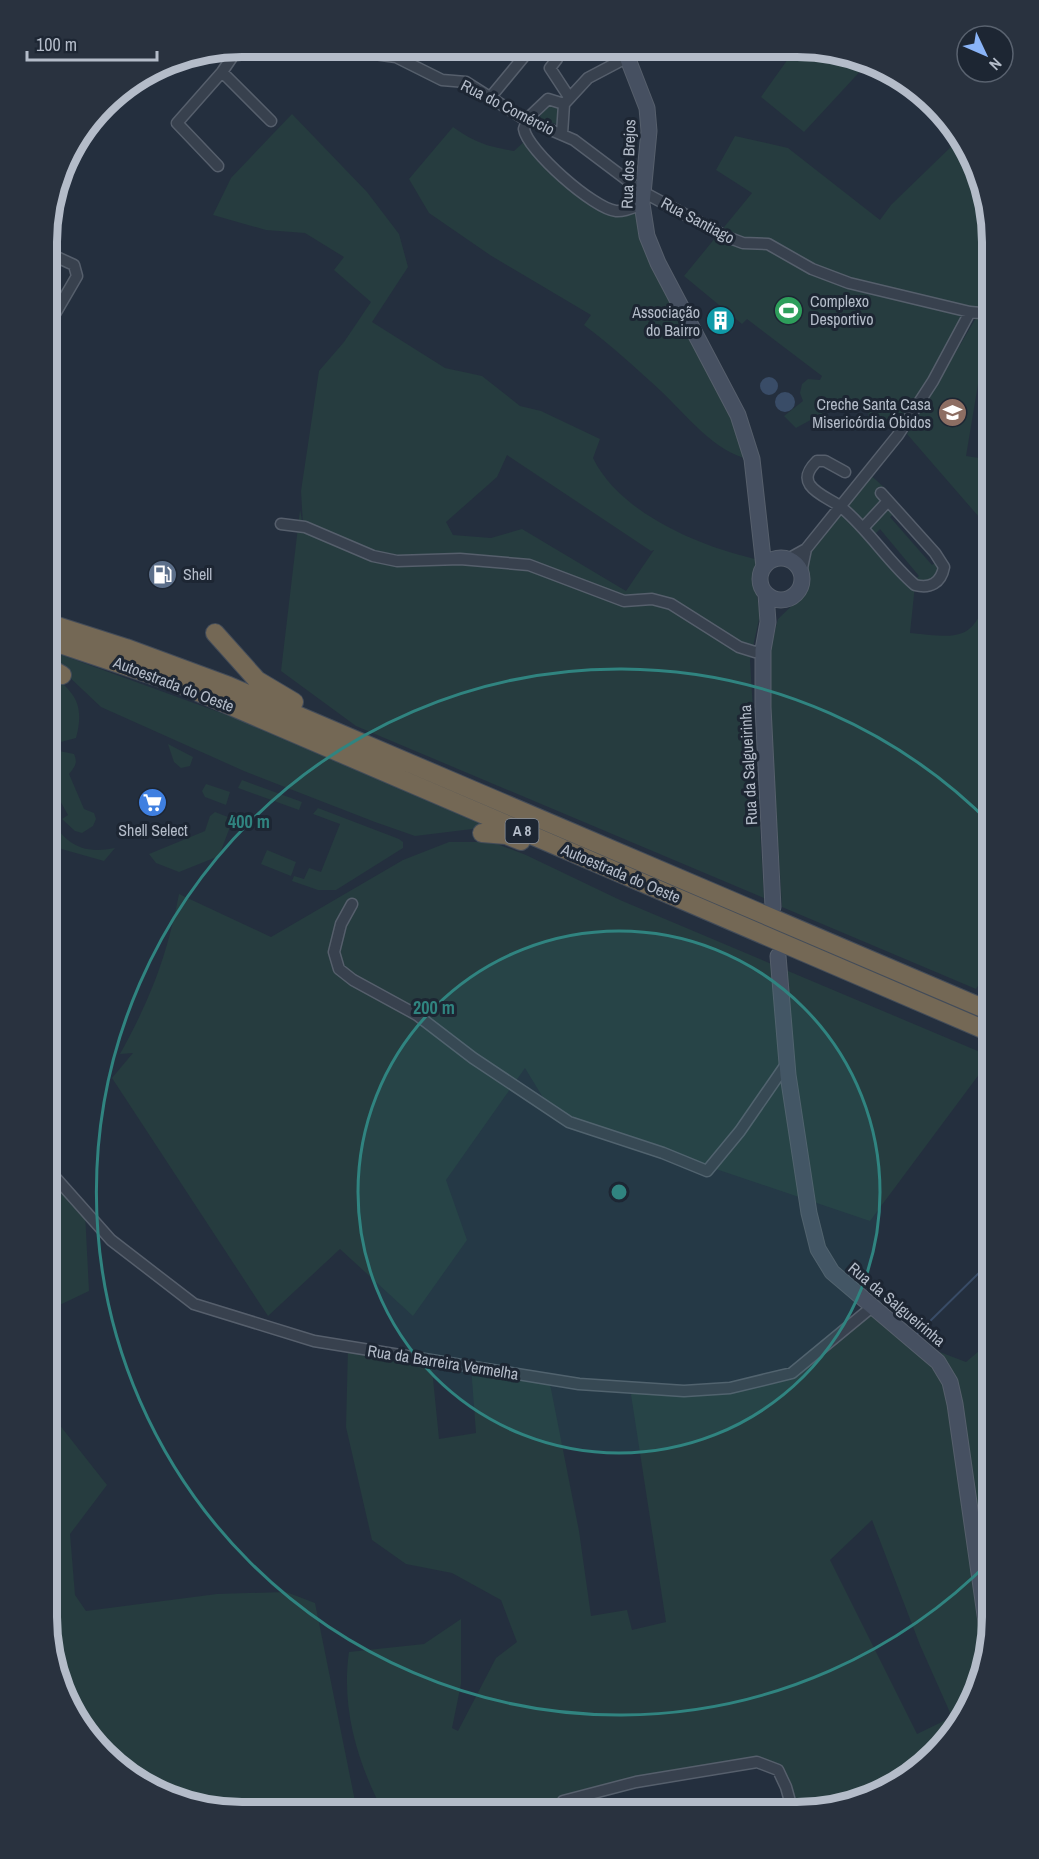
<svg xmlns="http://www.w3.org/2000/svg" width="1039" height="1859" font-family="'Archivo Narrow',sans-serif">
<style>
.green{fill:#263c3f;fill-rule:evenodd}
.water{fill:#394c67}
.lines{fill:none;stroke-linecap:round;stroke-linejoin:round}
.stream{stroke:#394c67;stroke-width:2}
.street-casing{stroke:#565f6c;stroke-width:13}
.secondary-casing{stroke:#565f6c;stroke-width:17}
.highway-casing{stroke:#434c59;stroke-width:20}
.street{stroke:#38414e;stroke-width:10}
.secondary{stroke:#465061;stroke-width:15}
.highway{stroke:#746855;stroke-width:18}
.ring{fill:none;stroke:#308480;stroke-width:3}
.labels{text-anchor:middle;stroke-width:6;stroke-linejoin:round;paint-order:stroke}
.shield{fill:#1d2633;stroke:#878f9c;stroke-width:1.5}
.shield-label{font-size:15px;font-weight:bold;fill:#b4bcc9}
.street-label{font-size:16px;fill:#b4bcc9;stroke:#1d2633}
.poi-label{font-size:16px;fill:#b4bcc9;stroke:#1d2633;text-anchor:start}
.rim{fill:none;stroke:#b4bcc9;stroke-width:8}
.centre{fill:#308480;stroke:#1d2633;stroke-width:3}
.ring-label{font-size:18px;text-anchor:middle;font-weight:bold;fill:#308480;stroke:#1d2633;stroke-width:6;stroke-linejoin:round;paint-order:stroke}
</style>
<rect width="100%" height="100%" fill="#242f3e"/>
<!-- green -->
<path class="green" d="M774,50H835L866,65L804,132L761,97L788,59Z
M549,103L561,108L559,125L539,118Z
M292,114L367,192L399,234L408,267L372,322L445,368L482,376L520,406L541,411L600,439L593,458C620,514 703,548 760,560L755,583L760,615L750,660L764,898L356,726L281,671L300,510L303,525L301,491L319,371L344,342L371,302L334,270L344,257L305,233L266,230L213,215L231,178ZM507,455L651,551L654,550L626,591L522,529L491,538L453,535L446,522L497,477Z
M453,127C476,143 486,146 514,151L527,139L532,148L613,211L637,210L749,459C716,453 686,415 662,392C637,369 611,345 584,325L591,315L490,255L429,213L409,179Z
M735,136L788,148L880,220L891,205L957,141L982,179L992,242V314L970,312L900,431L868,417L870,404L863,399L825,412L796,428L784,416L803,401L800,393L802,384L808,379L820,380L822,376L747,319L742,324L684,276L752,193L716,170Z
M976,318L992,319V371L980,372L966,456L992,460V532L907,434Z
M867,472L886,489L881,493L897,511L890,517L932,565L939,559L942,576L915,585L910,633C966,639 973,640 992,585V964L976,989L782,907L770,712V650L778,619L807,591L806,549ZM880,529L919,576L912,582L872,537Z
M48,650L235,718L497,826L415,836L375,822L244,771L101,707L48,657Z
M48,672C75,692 85,704 76,738L57,743L48,749Z
M168,744L193,757L190,766L181,768L174,762Z
M59,751L74,754C78,763 75,767 69,774L84,809L94,813L96,819L93,826L82,833L75,831L62,819L68,815L49,781L57,764L48,760Z
M242,780L302,802L299,810L238,788Z
M206,784L230,792L226,805L205,797L202,791Z
M318,808L399,839L403,842V848L336,890H318L292,881L294,876L304,879L309,868L321,872L340,824L313,814Z
M215,812L233,819L219,856L179,872L156,863L149,854L205,831L210,816Z
M47,814C65,843 80,855 115,848L104,861L58,848L47,839Z
M449,842H492L526,855L620,900L992,1057L870,1221L553,1114L525,1068L446,1180L467,1240L413,1316L340,1249L268,1316L112,1078L133,1053L120,1054C151,998 167,956 179,894L271,937L403,860Z
M267,850L296,862L291,876L261,864Z
M47,1168L85,1212L89,1291L47,1311Z
M872,1307L916,1343L966,1362L992,1340V1630L978,1691L952,1736L906,1779L860,1802L797,1812L778,1770L757,1762L563,1801L553,1812L383,1811C357,1762 341,1707 349,1652L424,1644L461,1619V1684L452,1728L458,1731L496,1658L517,1642L501,1600L452,1573L406,1564L372,1540L346,1427L348,1347L431,1359L439,1439L476,1433L471,1366L549,1379L579,1531L591,1616L627,1610L632,1630L666,1622L630,1388L684,1391L792,1373ZM872,1520L920,1645L952,1717L917,1734L830,1560Z
M47,1409L107,1485L70,1534L75,1595L86,1611L217,1594L286,1592L315,1603L357,1811H216L123,1772L80,1726L57,1680L47,1617Z"/>
<!-- water -->
<path class="water" d="M760 386a9 9 0 1 1 18 0a9 9 0 1 1-18 0Z
M775 402a10 10 0 1 1 20 0a10 10 0 1 1-20 0Z"/>
<g class="lines">
<!-- stream -->
<path class="stream" d="M917,1334L992,1260"/>
<defs>
<path id="street" d="M325,47L396,57L442,80L466,82L521,117L574,140L643,192L727,237L743,243L768,244L812,269L849,283L970,312L992,314
M553,48L557,59L550,68L569,97
M408,61L414,48
M222,72L271,121
M489,99L531,48
M564,104L588,78L643,49
M562,134L564,104L548,99L528,118L524,129C527,150 594,209 616,211C625,212 634,207 642,204
M218,166L177,123L222,72L239,47
M48,326L77,276L74,265L48,253
M845,472L825,461H817C810,468 804,476 810,485C817,495 832,500 841,507C869,530 888,562 915,585C930,589 941,583 944,567L935,553L881,493
M281,524L305,527L373,556L397,561L460,559L529,565L624,601L652,599L671,604L739,647L755,652L763,650
M863,528L888,501
M788,559L806,549L898,435L933,381L970,312
M801,573L806,549
M352,904L341,924L334,952L339,969L353,980L417,1015L473,1058L569,1122L663,1153L707,1171L740,1131L787,1063
M47,1168L111,1240L194,1304L314,1341L579,1384L684,1391L730,1388L792,1373L872,1307
M563,1801L636,1782L757,1762L778,1770L786,1787L793,1812"/>
<path id="secondary" d="M624,49L647,108L649,131L642,204L647,236L658,263L738,415L752,459L764,567
M760 579a21 21 0 1 1 42 0a21 21 0 1 1-42 0Z
M766,594L768,622L763,650V707L773,907
M778,956L788,1075L809,1213L818,1249L832,1272L938,1362L950,1382L955,1404L989,1643"/>
<path id="highway" d="M48,623L126,648L229,686L992,1012
M215,633L257,680L294,702
M48,640L182,685L992,1033
M48,667L62,675
M482,833L506,835L521,841"/>
</defs>
<!-- street casing -->
<use href="#street" class="street-casing"/>
<!-- secondary casing -->
<use href="#secondary" class="secondary-casing"/>
<!-- highway casing -->
<use href="#highway" class="highway-casing"/>
<!-- street -->
<use href="#street" class="street"/>
<!-- secondary -->
<use href="#secondary" class="secondary"/>
<!-- highway -->
<use href="#highway" class="highway"/>
</g>
<!-- distance rings -->
<circle cx="619" cy="1192" r="261" fill="#308480" fill-opacity=".12"/>
<g class="ring">
<circle cx="619" cy="1192" r="261"/>
<path d="M992 1559A523 523 0 1 1 992 825"/>
</g>
<!-- icons -->
<defs>
<symbol id="stadium-disc" viewBox="-11 -11 22 22"><circle r="9.5" fill="#2e9e5b" stroke="#1d2633"/><path d="M0-5a6.5 5 0 1 0 0 10a6.5 5 0 1 0 0-10ZM-3.5-1.8h7v3.6h-7Z" fill="#fff"/></symbol>
<symbol id="building-disc" viewBox="-11 -11 22 22"><circle r="9.5" fill="#0f9aa8" stroke="#1d2633"/><path d="M-4-6H4V6H1V3H-1V6H-4ZM-2.5-4.3h1.7v1.8h-1.7ZM.8-4.3h1.7v1.8H.8ZM-2.5-1h1.7V.8h-1.7ZM.8-1h1.7V.8H.8Z" fill="#fff"/></symbol>
<symbol id="school-disc" viewBox="-11 -11 22 22"><circle r="9.5" fill="#8d6e63" stroke="#1d2633"/><path d="M0-5L7-2L0 1L-7-2ZM-4 1L0 2.5L4 1V4Q0 6-4 4Z" fill="#fff"/></symbol>
<symbol id="fuel-disc" viewBox="-11 -11 22 22"><circle r="9.5" fill="#5c6f8a" stroke="#1d2633"/><path d="M-5.5-6h7V0h2V4h1.3V-2.5L3-4.5l.8-.8L6-3V5H2.5V1h-1V6h-7ZM-4.2-4.7v3.2H.2V-4.7Z" fill="#fff"/></symbol>
<symbol id="supermarket-disc" viewBox="-11 -11 22 22"><circle r="9.5" fill="#3f7fe0" stroke="#1d2633"/><path d="M-6-5.5h2.5l.6 2H6L4.5 2H-2.5L-4.4-4H-6ZM-1.5 3.2a1.3 1.3 0 1 0 .1 0ZM3 3.2a1.3 1.3 0 1 0 .1 0Z" fill="#fff"/></symbol>
</defs>
<g fill-rule="evenodd">
<use href="#stadium-disc" x="772" y="294" width="33" height="33"/>
<use href="#building-disc" x="704" y="304" width="33" height="33"/>
<use href="#school-disc" x="936" y="396" width="33" height="33"/>
<use href="#fuel-disc" x="146" y="558" width="33" height="33"/>
<use href="#supermarket-disc" x="136" y="786" width="33" height="33"/>
</g>
<g class="labels">
<!-- shield labels -->
<rect class="shield" x="505.5" y="819" width="33" height="24" rx="4.5"/>
<g class="shield-label">
<text x="522" y="836">A 8</text>
</g>
<!-- street labels -->
<g class="street-label">
<text transform="translate(508 107) rotate(27)" y="6">Rua do Comércio</text>
<text transform="translate(628 164) rotate(-88)" y="6">Rua dos Brejos</text>
<text transform="translate(698 220) rotate(28)" y="6">Rua Santiago</text>
<text transform="translate(174 684) rotate(21)" y="6">Autoestrada do Oeste</text>
<text transform="translate(748 765) rotate(-93)" y="6">Rua da Salgueirinha</text>
<text transform="translate(621 873) rotate(23)" y="6">Autoestrada do Oeste</text>
<text transform="translate(897 1304) rotate(40)" y="6">Rua da Salgueirinha</text>
<text transform="translate(443 1362) rotate(9)" y="6">Rua da Barreira Vermelha</text>
</g>
<!-- poi labels -->
<g class="poi-label">
<text x="810" y="307">Complexo<tspan x="810" dy="18">Desportivo</tspan></text>
<text x="700" y="318" text-anchor="end">Associação<tspan x="700" dy="18">do Bairro</tspan></text>
<text x="931" y="410" text-anchor="end">Creche Santa Casa<tspan x="931" dy="18">Misericórdia Óbidos</tspan></text>
<text x="183" y="580">Shell</text>
<text x="153" y="836" text-anchor="middle">Shell Select</text>
</g>
</g>
<!-- crop -->
<path d="M0 0H1039V1859H0ZM242 57H797A185 185 0 0 1 982 242V1617A185 185 0 0 1 797 1802H242A185 185 0 0 1 57 1617V242A185 185 0 0 1 242 57Z" fill="#29323f" fill-rule="evenodd"/>
<path class="rim" d="M242 57H797A185 185 0 0 1 982 242V1617A185 185 0 0 1 797 1802H242A185 185 0 0 1 57 1617V242A185 185 0 0 1 242 57Z"/>
<circle cx="619" cy="1192" r="9" class="centre"/>
<g class="ring-label">
<text x="249" y="828">400 m</text>
<text x="434" y="1014">200 m</text>
</g>
<!-- north arrow -->
<g transform="translate(985 54) rotate(134)"><circle r="28" fill="#1d2633" stroke="#59626f" stroke-width="1.5"/>
<path d="M0-4.5L10 22L0 15L-10 22Z" fill="#8ab4f8"/>
<text y="-9" font-size="16" font-weight="bold" text-anchor="middle" fill="#b4bcc9">N</text>
</g>
<!-- scale -->
<path d="M27 51v9h130v-9" fill="none" stroke="#b4bcc9" stroke-width="3"/>
<text x="36" y="51" font-size="18" fill="#b4bcc9" stroke="#1d2633" stroke-width="4.5" paint-order="stroke">100 m</text>
</svg>
